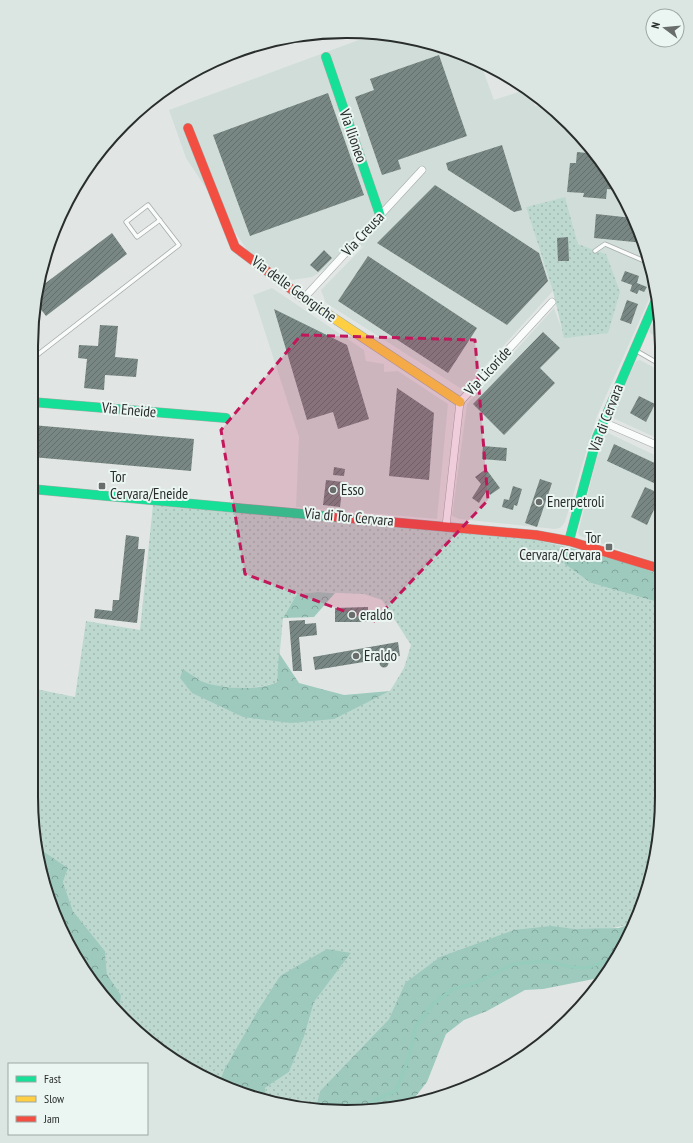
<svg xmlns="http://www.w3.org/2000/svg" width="693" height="1143" font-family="'PT Sans Narrow',sans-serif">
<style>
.built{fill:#d0ddd8}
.grass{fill:url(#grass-dots);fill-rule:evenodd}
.forest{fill:url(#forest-crowns)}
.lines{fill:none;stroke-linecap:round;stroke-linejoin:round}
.stream{stroke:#95ccbc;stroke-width:3}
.building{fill:url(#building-hatch)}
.lane-casing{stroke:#a5aaa8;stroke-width:5}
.street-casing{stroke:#a5aaa8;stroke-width:8}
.fast-casing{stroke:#a5aaa8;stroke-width:10}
.slow-casing{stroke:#a5aaa8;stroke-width:10}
.jam-casing{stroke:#a5aaa8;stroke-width:10}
.lane{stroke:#fafbfb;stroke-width:3.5}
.street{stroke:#fafbfb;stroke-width:7}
.fast{stroke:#16e098;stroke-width:9}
.slow{stroke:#ffcf43;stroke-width:9}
.jam{stroke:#f24e42;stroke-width:9}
.marked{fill:#c2185b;fill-opacity:0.2;stroke:#c2185b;stroke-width:3;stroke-dasharray:8 5;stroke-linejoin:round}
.poi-dot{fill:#696e6c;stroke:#ebf6f2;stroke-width:1.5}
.labels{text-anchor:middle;stroke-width:4;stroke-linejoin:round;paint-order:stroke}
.street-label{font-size:15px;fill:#292d2c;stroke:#ebf6f2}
.poi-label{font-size:15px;fill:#292d2c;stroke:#ebf6f2;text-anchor:start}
.rim{fill:none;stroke:#292d2c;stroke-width:2}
</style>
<defs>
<pattern id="grass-dots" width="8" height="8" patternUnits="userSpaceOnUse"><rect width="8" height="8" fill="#bdd8cf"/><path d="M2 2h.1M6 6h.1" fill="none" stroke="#a2bab2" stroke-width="1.8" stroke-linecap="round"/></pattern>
<pattern id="forest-crowns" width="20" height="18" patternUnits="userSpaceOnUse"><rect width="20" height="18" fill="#9ecabe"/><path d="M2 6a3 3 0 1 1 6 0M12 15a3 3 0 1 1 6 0" fill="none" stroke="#81a49b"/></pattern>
<pattern id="building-hatch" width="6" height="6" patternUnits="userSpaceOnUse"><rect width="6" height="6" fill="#788783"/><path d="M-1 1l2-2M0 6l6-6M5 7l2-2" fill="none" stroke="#626f6b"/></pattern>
</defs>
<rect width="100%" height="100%" fill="#e1e6e4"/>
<!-- built -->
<path class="built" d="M375,34L408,37L467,55L480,62L494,100L528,89L531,92L535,106L545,104L584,138L620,189L645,245L654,288L597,416L565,522L560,528L555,529L459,519L452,516L467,404L554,308L565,338L606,254L578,244L565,197L526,207L553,291L468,385L460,388L326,303L321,290L365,245L312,277L292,280L249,253L186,158L169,110Z
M272,288L364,350L366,361L384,364V372L398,371L448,404L437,519L296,507L299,437L253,295Z
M658,310L661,326V440L615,419L611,414L636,361L640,360L655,368L659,358L654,355L661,338L651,334L649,331Z
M606,432L661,458V564L580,536L578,533L597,457Z"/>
<!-- grass -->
<path class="grass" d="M565,197L578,244L606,254L620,292L608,333L564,338L553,291L526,207Z
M153,505L536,540L567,547L563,557L591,583L661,603V817L645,898L633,923C607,932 578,930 551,927L405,983L389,1019L320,1091L316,1107L267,1099L265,1088L289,1072L304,1037L314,1002L351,953L280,976L258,1010L224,1070L219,1083L171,1059L120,1011L121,995L107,974L105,951L73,911L63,882L68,868L40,849L31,796V688L75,697L86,621L140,630ZM318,592L364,594L382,600L411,645L404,668L390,691L363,704L192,693L182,669C189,672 194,677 201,681C219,690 259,690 277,682L283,618L297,594Z"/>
<!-- forest -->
<path class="forest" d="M567,547L631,564L661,575V603L591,583L565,564L563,557Z
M318,592L335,593L314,617L283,618L297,594Z
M279,653L299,683L344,695L390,691L334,719L291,723L243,717L192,693L180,678L183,669C189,673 195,677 201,681C219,689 260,691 277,682Z
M40,849L68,868L63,882L73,911L105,951L107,974L121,995L120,1011L96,988L48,898Z
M633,923L609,972L604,977L543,989L525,990L487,1011L464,1020L446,1034L427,1082L412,1101L346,1112L316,1107L320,1091L389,1019L405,983L440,957L514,930L551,926L575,929L619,928Z
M327,949L351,953L314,1002L304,1037L289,1072L265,1088L267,1099L245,1095L219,1083L224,1070L258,1010L280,976Z"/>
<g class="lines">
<!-- stream -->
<path class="stream" d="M360,1110L377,1099L396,1091L409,1057L416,1026L433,1004L453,989L475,983L514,964L546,961L570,967L586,968L616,958"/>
</g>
<!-- building -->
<path class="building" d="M439,55L467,136L398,160L401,169L382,175L355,97L374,90L370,79Z
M328,93L364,195L250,236L213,135Z
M588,144L620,190L607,189L606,199L583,197L584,193L567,192L570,163H576L577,152L587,153Z
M502,145L522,210L514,212L448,170L446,163Z
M435,185L539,253L548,281L507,325L377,243Z
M596,214L633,218L644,243L594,238Z
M112,233L127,254L46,316L36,303L39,288Z
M568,237L569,261H558L557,238Z
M324,250L332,258L318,272L310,265Z
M368,256L477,328L448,373L338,301Z
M625,271L639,276L637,283L647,287L644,292L639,290L637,294L630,291L632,285L621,281Z
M627,300L638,304L631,324L620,320Z
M274,309L347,345L369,419L338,429L333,412L307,420Z
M100,325L118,326L115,357L138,359L136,377L105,375L104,390L84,388L87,359L78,358L79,345L98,346Z
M543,332L560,348L540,368L555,383L504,435L473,404Z
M397,388L434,413L429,480L389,476Z
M639,396L655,404L646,422L630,413Z
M32,425L194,439L191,471L32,457Z
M614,444L661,466V478L658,485L607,461Z
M483,446L507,448L506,461L482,459Z
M334,467L345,469L344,476L333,475Z
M486,469L500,488L490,495L487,490L479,503L472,498L481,484L475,477Z
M540,479L552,483L537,527L525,523Z
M326,480L343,482L340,507L323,505Z
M513,486L522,489L517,506L514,505L513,510L502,507L504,499L509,500Z
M645,487L661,494L647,525L631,517Z
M126,535L139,537L138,549H145L137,623L94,618L95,609L112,611L113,600H119Z
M368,607V622H335V608Z
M305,620V624L316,623L317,635L299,637L302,671H293L289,621Z
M398,642L400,656L315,670L313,657Z
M379.5 663a4.5 4.5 0 1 1 9 0a4.5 4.5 0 1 1-9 0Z"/>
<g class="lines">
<defs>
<path id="lane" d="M595,251L605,244L649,263
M635,350L661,365
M32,359L179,245L148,205L126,222L137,237L160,220
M658,363L661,354"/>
<path id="street" d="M304,298L422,170
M603,422L661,447
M446,526L460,402L552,302"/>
<path id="fast" d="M326,57L380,215
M32,402L226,418
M31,489L336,517
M569,541L597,437L656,300"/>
<path id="slow" d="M299,295L460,402"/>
<path id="jam" d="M188,128L235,247L299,295
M336,517L536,535L569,541L661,569"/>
</defs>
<!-- lane casing -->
<use href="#lane" class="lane-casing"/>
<!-- street casing -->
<use href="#street" class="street-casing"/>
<!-- fast casing -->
<use href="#fast" class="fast-casing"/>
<!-- slow casing -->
<use href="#slow" class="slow-casing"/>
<!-- jam casing -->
<use href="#jam" class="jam-casing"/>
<!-- lane -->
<use href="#lane" class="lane"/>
<!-- street -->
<use href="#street" class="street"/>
<!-- fast -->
<use href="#fast" class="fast"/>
<!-- slow -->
<use href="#slow" class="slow"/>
<!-- jam -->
<use href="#jam" class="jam"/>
</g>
<!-- marked area -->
<path class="marked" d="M301,335L475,340L488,500L373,622L245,574L221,430Z"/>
<!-- markers -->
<g class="poi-dot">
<rect x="98" y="482" width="8" height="8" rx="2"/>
<circle cx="333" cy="490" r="4"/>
<circle cx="539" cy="502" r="4"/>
<rect x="605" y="543" width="8" height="8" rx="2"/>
<circle cx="352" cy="615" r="4"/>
<circle cx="356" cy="656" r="4"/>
</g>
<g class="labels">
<!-- street labels -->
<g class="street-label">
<text transform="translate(353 136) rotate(71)" y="5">Via Ilioneo</text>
<text transform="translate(363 234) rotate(-47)" y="5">Via Creusa</text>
<text transform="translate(294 289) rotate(36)" y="5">Via delle Georgiche</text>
<text transform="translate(488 371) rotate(-47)" y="5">Via Licoride</text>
<text transform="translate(129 410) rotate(5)" y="5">Via Eneide</text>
<text transform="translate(606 418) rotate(-69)" y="5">Via di Cervara</text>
<text transform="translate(349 517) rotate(5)" y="5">Via di Tor Cervara</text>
</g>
<!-- poi labels -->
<g class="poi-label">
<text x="110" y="482">Tor<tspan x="110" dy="17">Cervara/Eneide</tspan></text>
<text x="341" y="495">Esso</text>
<text x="547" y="507">Enerpetroli</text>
<text x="601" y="543" text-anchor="end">Tor<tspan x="601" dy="17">Cervara/Cervara</tspan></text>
<text x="360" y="620">eraldo</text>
<text x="364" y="661">Eraldo</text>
</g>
</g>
<!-- crop -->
<path d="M0 0H693V1143H0ZM346 38H347A308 308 0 0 1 655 346V797A308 308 0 0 1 347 1105H346A308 308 0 0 1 38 797V346A308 308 0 0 1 346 38Z" fill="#dbe6e2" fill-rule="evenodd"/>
<path class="rim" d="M346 38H347A308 308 0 0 1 655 346V797A308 308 0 0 1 347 1105H346A308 308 0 0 1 38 797V346A308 308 0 0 1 346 38Z"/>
<!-- legend -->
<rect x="8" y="1063" width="140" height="72" fill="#ebf6f2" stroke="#9da6a3"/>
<rect x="16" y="1076" width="20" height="6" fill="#16e098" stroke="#9da6a3"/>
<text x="44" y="1083" font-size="12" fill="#292d2c">Fast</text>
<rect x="16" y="1096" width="20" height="6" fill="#ffcf43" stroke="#9da6a3"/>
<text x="44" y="1103" font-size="12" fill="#292d2c">Slow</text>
<rect x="16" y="1116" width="20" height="6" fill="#f24e42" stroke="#9da6a3"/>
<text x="44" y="1123" font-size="12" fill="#292d2c">Jam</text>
<!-- north arrow -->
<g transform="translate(665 28) rotate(286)"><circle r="19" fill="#ebf6f2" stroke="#9da6a3"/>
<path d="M0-3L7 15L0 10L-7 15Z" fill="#696e6c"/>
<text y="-6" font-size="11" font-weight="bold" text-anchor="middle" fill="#292d2c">N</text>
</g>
</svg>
